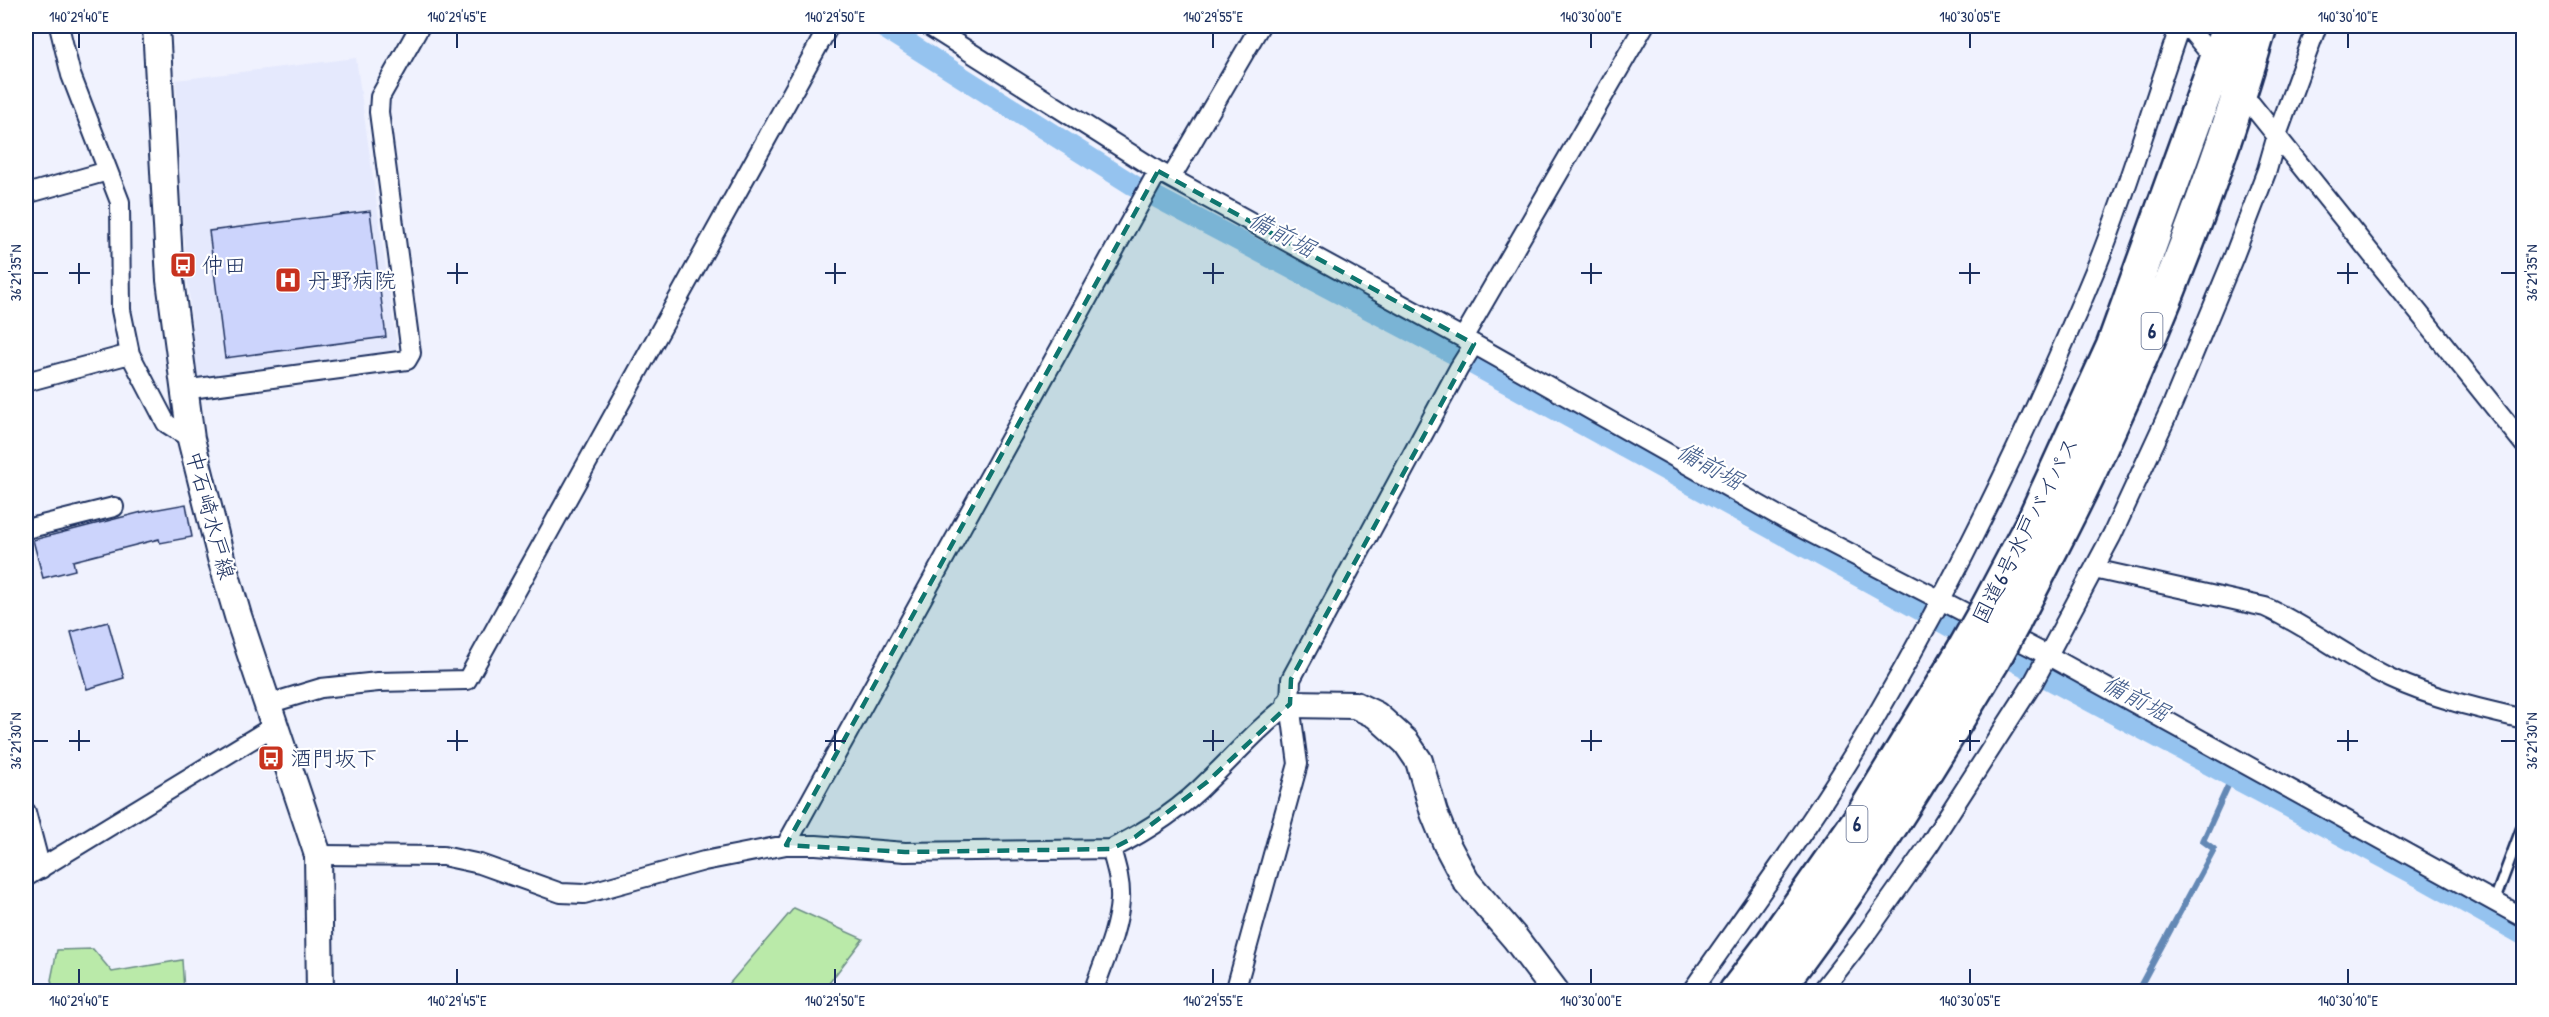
<svg xmlns="http://www.w3.org/2000/svg" width="2549" height="1017" font-family="'Patrick Hand','Klee One',sans-serif">
<style>
.built{fill:#e5e9fd}
.green{fill:#baeaa9;stroke:#6a8c84;stroke-width:1.5}
.lines{fill:none;stroke-linecap:round;stroke-linejoin:round}
.stream{stroke:#6488b5;stroke-width:6}
.canal{stroke:#95c3ef;stroke-width:21}
.building{fill:#ccd4fc;stroke:#1b2f5e;stroke-width:1.5}
.lane-casing{stroke:#1b2f5e;stroke-width:14}
.street-casing{stroke:#1b2f5e;stroke-width:22}
.secondary-casing{stroke:#1b2f5e;stroke-width:30}
.highway-casing{stroke:#1b2f5e;stroke-width:38}
.lane{stroke:#fff;stroke-width:9}
.street{stroke:#fff;stroke-width:18}
.secondary{stroke:#fff;stroke-width:26}
.highway{stroke:#fff;stroke-width:33}
.highway-bridge-casing{stroke:#1b2f5e;stroke-width:38;stroke-linecap:butt}
.highway-bridge{stroke:#fff;stroke-width:33}
.marked{fill:#0f766e;fill-opacity:0.2;stroke:#0f766e;stroke-width:4.5;stroke-dasharray:12 8;stroke-linejoin:round}
.ticks{fill:none;stroke:#1b2f5e;stroke-width:2}
.labels{text-anchor:middle;stroke-width:4.5;stroke-linejoin:round;paint-order:stroke}
.shield{fill:#fff;stroke:#5f6d8e;stroke-width:1.5}
.shield-label{font-size:21px;font-weight:bold;fill:#1b2f5e}
.poi-label{font-size:22px;fill:#1b2f5e;stroke:#fff;text-anchor:start}
.street-label{font-size:22px;fill:#1b2f5e;stroke:#fff}
.water-label{font-size:24px;font-style:italic;fill:#405b8a;stroke:#fff}
.neatline{fill:none;stroke:#1b2f5e;stroke-width:2}
.ticks-label{font-size:15px;text-anchor:middle;fill:#1b2f5e}
</style>
<rect width="100%" height="100%" fill="#f0f2fe"/>
<filter id="ink" filterUnits="userSpaceOnUse"><feTurbulence type="fractalNoise" baseFrequency=".0167" numOctaves="2"/><feDisplacementMap in="SourceGraphic" scale="12" xChannelSelector="R" yChannelSelector="G"/><feConvolveMatrix kernelMatrix="1 2 1 2 8 2 1 2 1" color-interpolation-filters="sRGB"/></filter>
<g filter="url(#ink)">
<!-- built -->
<path class="built" d="M356,58L398,354L197,381L181,206L176,80Z"/>
<!-- green -->
<path class="green" d="M794,908L863,939L823,991H723Z
M93,949L112,972L182,960L184,991H54L51,980L57,950Z"/>
<g class="lines">
<!-- stream -->
<path class="stream" d="M2137,992L2214,849L2203,841L2232,777"/>
<!-- canal -->
<path class="canal" d="M881,26L1133,185L1454,354L1951,627L2420,877L2524,935"/>
</g>
<!-- building -->
<path class="building" d="M370,211L386,337L225,358L209,231Z
M186,504L192,537L160,543L159,539L73,561L75,570L43,578L33,540L142,512Z
M108,622L124,678L87,689L71,632Z"/>
<g class="lines">
<defs>
<path id="lane" d="M2494,902L2524,822"/>
<path id="street" d="M59,26L71,75L120,202L121,310L130,354L166,423L191,439
M929,26L1158,171L1463,338L1784,519L2047,655L2524,918
M2187,26L2207,50
M2251,104L2524,444
M1171,178L1260,26
M26,194L108,171
M1463,338L1644,26
M26,382L130,354
M183,390L407,360L411,353L379,112L380,97L420,26
M26,529L114,507
M2094,569L2265,607C2309,627 2348,658 2392,679C2433,698 2480,709 2524,719
M268,704L321,688L378,682L467,680L829,26
M26,812L41,869
M786,845L1158,171
M318,855L443,856L480,864L561,893L584,894L704,861L786,845H816L905,852L1111,849C1145,832 1182,808 1209,780C1236,754 1260,726 1290,704
M26,877L274,726
M1093,992C1103,963 1118,931 1120,900C1121,882 1116,866 1111,849
M1235,992L1298,764L1290,704L1291,679L1459,368L1474,344
M1691,992C1754,902 1819,814 1874,720C1960,573 2033,420 2098,263C2129,186 2152,105 2180,26
M1821,992L1863,938L1929,845L2033,683L2112,535L2173,403L2234,256L2267,170L2277,135L2317,26"/>
<path id="secondary" d="M156,26L170,280L191,439L221,558L238,616L318,855L320,992
M1290,704L1355,705L1376,715L1406,742L1419,761L1434,813L1447,845L1466,881L1515,938L1556,992"/>
<path id="highway" d="M1987,609L2035,518L2113,347L2229,26
M2013,623C2041,567 2072,511 2098,453C2162,315 2218,172 2260,26
M1736,992L1770,947L1865,812L1965,648
M1774,992C1855,887 1924,775 1992,662"/>
</defs>
<!-- lane casing -->
<use href="#lane" class="lane-casing"/>
<!-- street casing -->
<use href="#street" class="street-casing"/>
<!-- secondary casing -->
<use href="#secondary" class="secondary-casing"/>
<!-- highway casing -->
<use href="#highway" class="highway-casing"/>
<!-- lane -->
<use href="#lane" class="lane"/>
<!-- street -->
<use href="#street" class="street"/>
<!-- secondary -->
<use href="#secondary" class="secondary"/>
<!-- highway -->
<use href="#highway" class="highway"/>
<defs>
<path id="highway-bridge" d="M1965,648L1987,609
M1992,662L2013,623"/>
</defs>
<!-- highway-bridge casing -->
<use href="#highway-bridge" class="highway-bridge-casing"/>
<!-- highway-bridge -->
<use href="#highway-bridge" class="highway-bridge"/>
</g>
</g>
<!-- marked area -->
<path class="marked" d="M1158,171L1474,344L1291,679L1290,704L1207,782L1135,837L1111,849L905,852L786,845Z"/>
<!-- ticks -->
<path class="ticks" d="M79,33V48M457,33V48M835,33V48M1213,33V48M1591,33V48M1970,33V48M2348,33V48M79,263V284M457,263V284M835,263V284M1213,263V284M1591,263V284M1970,263V284M2348,263V284M33,273H48M69,273H90M447,273H468M825,273H846M1203,273H1224M1581,273H1602M1959,273H1980M2337,273H2358M2501,273H2516M79,730V751M457,730V751M835,730V751M1213,730V751M1591,730V751M1970,730V751M2348,730V751M33,741H48M69,741H90M447,741H468M825,741H846M1203,741H1224M1581,741H1602M1959,741H1980M2337,741H2358M2501,741H2516M79,969V984M457,969V984M835,969V984M1213,969V984M1591,969V984M1970,969V984M2348,969V984"/>
<!-- icons -->
<defs>
<symbol id="bus-square" viewBox="-11 -11 22 22"><rect x="-9" y="-9" width="18" height="18" rx="4" fill="#c8321e" stroke="#fff"/><path d="M-5-6H5V4H4V6H2V4H-2V6H-4V4H-5ZM-3.5-4V0h7V-4ZM-3.5 1.2v1.5H-2V1.2ZM2 1.2v1.5H3.5V1.2Z" fill="#fff"/></symbol>
<symbol id="hospital-square" viewBox="-11 -11 22 22"><rect x="-9" y="-9" width="18" height="18" rx="4" fill="#c8321e" stroke="#fff"/><path d="M-5-5h3v3.5h4V-5h3V5h-3V1.5h-4V5h-3Z" fill="#fff"/></symbol>
</defs>
<g fill-rule="evenodd">
<use href="#bus-square" x="168" y="250" width="30" height="30"/>
<use href="#hospital-square" x="273" y="265" width="30" height="30"/>
<use href="#bus-square" x="256" y="743" width="30" height="30"/>
</g>
<g class="labels">
<!-- shield labels -->
<g class="shield">
<rect x="2141.5" y="313" width="21" height="36" rx="4.5"/>
<rect x="1846.5" y="806" width="21" height="36" rx="4.5"/>
</g>
<g class="shield-label">
<text x="2152" y="338">6</text>
<text x="1857" y="831">6</text>
</g>
<!-- poi labels -->
<g class="poi-label">
<text x="202" y="273">仲田</text>
<text x="308" y="288">丹野病院</text>
<text x="290" y="766">酒門坂下</text>
</g>
<!-- street labels -->
<g class="street-label">
<text transform="translate(211 515) rotate(75)" y="8">中石崎水戸線</text>
<text transform="translate(2025 530) rotate(-63)" y="8">国道6号水戸バイパス</text>
</g>
<!-- water labels -->
<g class="water-label">
<text transform="translate(1282 234) rotate(28)" y="8">備前堀</text>
<text transform="translate(1710 466) rotate(29)" y="8">備前堀</text>
<text transform="translate(2136 698) rotate(28)" y="8">備前堀</text>
</g>
</g>
<!-- margin -->
<rect width="2549" height="1017" fill="none" stroke="#fff" stroke-width="66"/>
<rect x="33" y="33" width="2483" height="951" class="neatline"/>
<g class="ticks-label">
<text x="79" y="22">140°29'40"E</text>
<text x="457" y="22">140°29'45"E</text>
<text x="835" y="22">140°29'50"E</text>
<text x="1213" y="22">140°29'55"E</text>
<text x="1591" y="22">140°30'00"E</text>
<text x="1970" y="22">140°30'05"E</text>
<text x="2348" y="22">140°30'10"E</text>
<text transform="translate(16 273) rotate(-90)" y="5">36°21'35"N</text>
<text transform="translate(2532 273) rotate(-90)" y="5">36°21'35"N</text>
<text transform="translate(16 741) rotate(-90)" y="5">36°21'30"N</text>
<text transform="translate(2532 741) rotate(-90)" y="5">36°21'30"N</text>
<text x="79" y="1006">140°29'40"E</text>
<text x="457" y="1006">140°29'45"E</text>
<text x="835" y="1006">140°29'50"E</text>
<text x="1213" y="1006">140°29'55"E</text>
<text x="1591" y="1006">140°30'00"E</text>
<text x="1970" y="1006">140°30'05"E</text>
<text x="2348" y="1006">140°30'10"E</text>
</g>
</svg>
